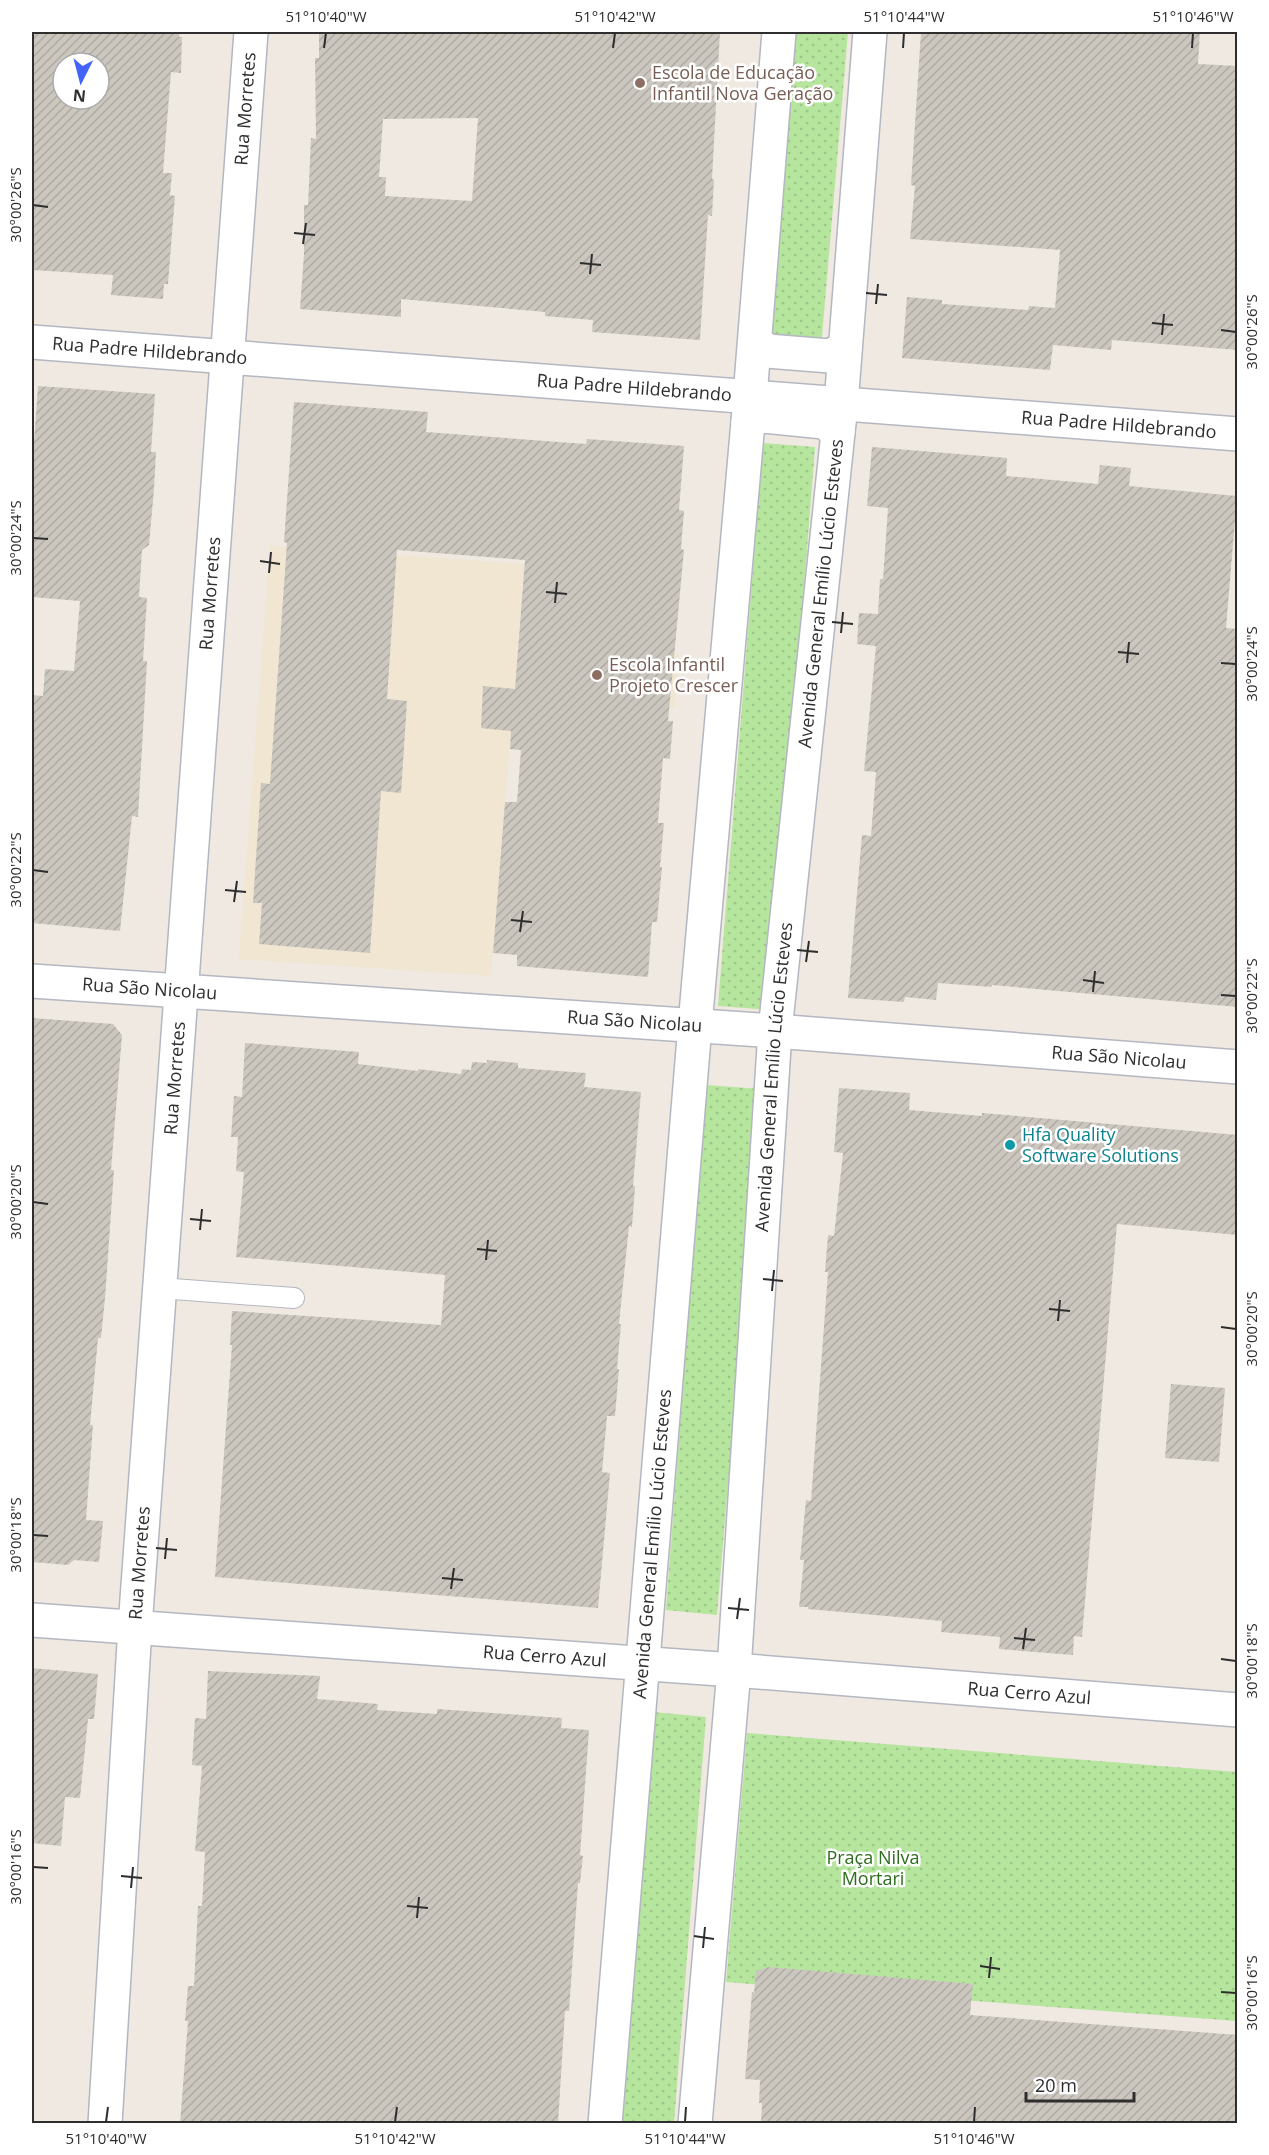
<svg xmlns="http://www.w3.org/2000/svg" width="1269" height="2155" font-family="'Open Sans',sans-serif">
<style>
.education{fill:#f0e6d1}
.grass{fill:url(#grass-dots)}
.building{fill:url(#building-hatch);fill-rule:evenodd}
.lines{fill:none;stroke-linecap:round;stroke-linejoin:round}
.lane-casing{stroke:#b4b7c1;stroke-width:22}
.street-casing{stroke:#b4b7c1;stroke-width:36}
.secondary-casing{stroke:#b4b7c1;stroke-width:36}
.lane{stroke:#fff;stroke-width:20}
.street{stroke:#fff;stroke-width:33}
.secondary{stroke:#fff;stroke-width:33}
.ticks{fill:none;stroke:#2e2e2e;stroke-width:2}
.education-dot{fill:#8d6e63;stroke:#fff;stroke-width:2}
.culture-dot{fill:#0f9aa8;stroke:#fff;stroke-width:2}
.labels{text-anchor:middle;stroke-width:5;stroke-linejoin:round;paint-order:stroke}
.education-label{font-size:18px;fill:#785e54;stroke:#fff;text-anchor:start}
.street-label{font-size:18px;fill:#2e2e2e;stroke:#fff}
.culture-label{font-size:18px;fill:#0d838f;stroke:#fff;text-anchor:start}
.park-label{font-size:18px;fill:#2c6e1b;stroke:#fff}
.neatline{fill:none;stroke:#2e2e2e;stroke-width:2}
.ticks-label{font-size:15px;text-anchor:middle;fill:#2e2e2e}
</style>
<defs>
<pattern id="grass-dots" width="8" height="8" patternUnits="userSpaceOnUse" patternTransform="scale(1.5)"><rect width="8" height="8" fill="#b6e59e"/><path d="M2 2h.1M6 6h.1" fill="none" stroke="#9dc588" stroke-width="1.8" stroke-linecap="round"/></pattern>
<pattern id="building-hatch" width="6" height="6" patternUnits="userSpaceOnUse" patternTransform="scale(1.5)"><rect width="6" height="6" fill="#cbc7bf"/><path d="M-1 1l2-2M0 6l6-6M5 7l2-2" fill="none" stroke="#afaba4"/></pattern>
</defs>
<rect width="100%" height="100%" fill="#efe9e1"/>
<!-- education -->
<path class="education" d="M270,546L525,564L518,642L679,654L674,708L514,697L491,976L239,959Z"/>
<!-- grass -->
<path class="grass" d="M794,32H848L821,348L769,343Z
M763,443L815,447L771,1010L718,1006Z
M706,1085L761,1089L717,1615L666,1610Z
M654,1712L706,1717L674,2123L621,2124Z
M747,1733L1237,1772V2021L726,1982Z"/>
<!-- building -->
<path class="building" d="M32,32H180L179,37H182L181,73L171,72L163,173H172L170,195L175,196L168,284H164L163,299L111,295L113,275L32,270ZM63,63H99V99H63Z
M319,32H720L712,179H714L712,216L708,215L700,340L592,332L593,320L545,316V312L401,299V317L300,309L304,254V205H308L311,138L316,139L315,58H319ZM478,118L472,201L385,196L386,177H379L383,119Z
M921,32H1200L1198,64L1238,66V350L1112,340L1111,350L1053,345L1050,370L902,358L907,297L942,300V304L1028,310L1029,306L1055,308L1060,250L910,239L915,186L911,185Z
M38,386L155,394L151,452H156L154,489L149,545L142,550L139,597L147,598L143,661H147L138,817L132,816L120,931L32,923V695L43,696L45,669L74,671L80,601L32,597V442H34Z
M294,402L428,412L426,432L586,444L587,439L684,446L679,510L684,511L681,549L684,550L668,721H673L670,759L663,758L658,823H664L660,867H662L657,922H652L648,977L517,966V955L493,953L505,802H517L521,750L510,749L511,731L481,728L483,686L515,689L525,560L397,550L387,699L407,701L401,793L381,791L370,953L259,944L262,903H253L261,783L270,784L287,543L284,542Z
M872,447L1007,458L1006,476L1098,484L1100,465L1131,468L1129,486L1237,496L1226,628L1238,629V1007L992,985V987L938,983L936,1000L905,997L904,1002L848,998L862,835L871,836L876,772L864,771L876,646L857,644L859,613L878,614L880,579H883L888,508L867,506Z
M32,1018L113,1024L122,1035L111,1170H114L105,1298L101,1338H98L90,1425H93L86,1520L103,1521L99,1562L74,1560L68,1565L32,1562Z
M245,1043L359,1052L358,1064L418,1071V1069L461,1074L462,1069L471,1070L472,1062L487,1063V1060L518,1063V1068L586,1073L584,1087L641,1092L633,1186H635L632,1227L629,1226L619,1324H621L617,1369H619L615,1416H607L602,1472L610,1473L598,1608L215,1577L232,1345H230L232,1311L441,1325L445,1275L236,1257L244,1172L236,1171L238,1137H231L234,1096L242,1097Z
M839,1088L910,1093L909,1110L982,1116V1113L1238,1135V1235L1117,1224L1082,1637L1074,1636L1073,1655L999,1649L1000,1637L941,1632L942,1621L808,1609V1607H799L804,1560H800L806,1500L811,1501L828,1272H825L828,1235L834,1236L843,1153L834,1152Z
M1171,1384L1225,1388L1219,1462L1165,1458Z
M32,1668L98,1674L94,1719H88L80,1798L65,1797L61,1846L32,1843Z
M208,1671L320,1676L317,1699L378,1704L377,1710L437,1714V1709L562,1718L561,1728L589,1730L580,1855L583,1856L580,1883H578L569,2011H565L558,2124H180L188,2021H185L188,1986H194L198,1906H202L205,1852L195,1851L202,1766L192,1765L195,1718L206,1719Z
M768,1967L973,1984L970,2015L1238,2035V2124H761L762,2103H759L760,2080L745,2079L752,1992L754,1993L756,1971Z"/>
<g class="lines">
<defs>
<path id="lane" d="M160,1288L294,1298"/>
<g id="street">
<path id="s1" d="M32,342L1238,434"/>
<path id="s2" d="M775,1031L1238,1067"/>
<path id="s3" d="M32,1620L734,1670L1238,1710"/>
<path id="s4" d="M105,2124L135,1627L251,32"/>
</g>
<g id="secondary">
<path d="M755,341L767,351L830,356L845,348"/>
<path d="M748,422L763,416L824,422L838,432"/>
<path id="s5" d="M32,981L775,1031"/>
<path id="s6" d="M605,2124L695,1025L748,422L779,32"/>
<path id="s7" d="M695,2124L734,1670L775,1031L841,404L870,32"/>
</g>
</defs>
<!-- lane casing -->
<use href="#lane" class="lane-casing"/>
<!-- street casing -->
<use href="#street" class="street-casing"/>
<!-- secondary casing -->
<use href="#secondary" class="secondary-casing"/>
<!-- lane -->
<use href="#lane" class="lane"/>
<!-- street -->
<use href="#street" class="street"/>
<!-- secondary -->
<use href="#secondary" class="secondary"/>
</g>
<!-- ticks -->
<path class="ticks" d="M324,48L326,33M613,48L615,33M903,48L904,33M1192,48L1193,33M33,205L48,207M294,233L315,235M303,244L306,223M580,263L601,265M590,274L592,254M866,293L887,295M876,304L878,284M1152,323L1173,325M1221,330L1236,332M1162,335L1164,314M33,538L48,539M260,561L280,564M269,573L271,552M546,592L567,594M555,603L557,582M832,622L853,624M841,633L843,612M1118,652L1139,654M1127,663L1129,642M1221,663L1236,664M33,870L48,872M225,890L246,892M234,902L237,881M511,920L532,922M520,932L523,911M797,950L818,952M806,962L809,941M1083,980L1104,983M1093,992L1095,971M1221,995L1236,996M33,1202L48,1204M190,1219L211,1221M200,1230L202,1209M477,1249L497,1251M486,1260L488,1240M763,1279L783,1281M772,1291L774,1270M1049,1309L1070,1311M1058,1321L1060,1300M1221,1327L1236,1329M33,1535L48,1536M156,1548L177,1550M165,1559L167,1538M442,1578L463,1580M451,1589L454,1568M728,1608L749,1610M737,1619L740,1598M1014,1638L1035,1640M1023,1649L1026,1628M1221,1659L1236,1661M33,1867L48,1868M121,1876L142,1878M131,1888L133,1867M407,1906L428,1908M417,1918L419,1897M694,1936L714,1939M703,1948L705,1927M980,1966L1000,1969M989,1978L991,1957M1221,1992L1236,1993M106,2122L108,2107M395,2122L397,2107M685,2122L686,2107M974,2122L975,2107"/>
<!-- markers -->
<g class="education-dot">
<circle cx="640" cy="83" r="6"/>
<circle cx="597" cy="675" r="6"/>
</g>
<circle class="culture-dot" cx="1010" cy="1145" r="6"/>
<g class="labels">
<!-- education labels -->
<g class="education-label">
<text x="652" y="79">Escola de Educação<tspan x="652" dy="21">Infantil Nova Geração</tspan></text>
<text x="609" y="671">Escola Infantil<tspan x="609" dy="21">Projeto Crescer</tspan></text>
</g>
<!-- street labels -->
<g class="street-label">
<text dy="6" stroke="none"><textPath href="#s4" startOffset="2020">Rua Morretes</textPath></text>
<text dy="6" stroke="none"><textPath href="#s1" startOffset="118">Rua Padre Hildebrando</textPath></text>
<text dy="6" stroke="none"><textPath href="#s1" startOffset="604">Rua Padre Hildebrando</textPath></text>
<text dy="6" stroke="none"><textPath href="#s1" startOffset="1090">Rua Padre Hildebrando</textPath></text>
<text dy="6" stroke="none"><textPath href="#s4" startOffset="1534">Rua Morretes</textPath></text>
<text dy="6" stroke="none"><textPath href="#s7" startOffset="1536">Avenida General Emílio Lúcio Esteves</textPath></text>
<text dy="6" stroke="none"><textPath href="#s5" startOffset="118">Rua São Nicolau</textPath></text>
<text dy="6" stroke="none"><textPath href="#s5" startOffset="604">Rua São Nicolau</textPath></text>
<text dy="6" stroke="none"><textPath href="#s2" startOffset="345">Rua São Nicolau</textPath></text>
<text dy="6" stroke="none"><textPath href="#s4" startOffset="1048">Rua Morretes</textPath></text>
<text dy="6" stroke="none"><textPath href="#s7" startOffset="1050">Avenida General Emílio Lúcio Esteves</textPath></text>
<text dy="6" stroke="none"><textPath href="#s6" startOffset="582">Avenida General Emílio Lúcio Esteves</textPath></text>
<text dy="6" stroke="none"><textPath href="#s4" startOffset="562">Rua Morretes</textPath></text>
<text dy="6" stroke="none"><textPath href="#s3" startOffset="514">Rua Cerro Azul</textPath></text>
<text dy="6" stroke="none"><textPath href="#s3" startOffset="1000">Rua Cerro Azul</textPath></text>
</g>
<!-- culture labels -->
<g class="culture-label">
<text x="1022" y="1141">Hfa Quality<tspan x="1022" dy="21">Software Solutions</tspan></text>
</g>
<!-- park labels -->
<g class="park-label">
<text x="873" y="1864">Praça Nilva<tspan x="873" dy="21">Mortari</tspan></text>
</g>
</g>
<!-- border -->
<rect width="1269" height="2155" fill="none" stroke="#ffffff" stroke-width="66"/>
<!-- north arrow -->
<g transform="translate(81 81) rotate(186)"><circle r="28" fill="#ffffff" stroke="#ababab" stroke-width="1.5"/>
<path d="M0-4.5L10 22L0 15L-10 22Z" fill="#4264fb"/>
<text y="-9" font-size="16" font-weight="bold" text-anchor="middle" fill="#2e2e2e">N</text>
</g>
<!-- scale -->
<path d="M1026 2092v9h108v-9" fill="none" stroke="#2e2e2e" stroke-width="3"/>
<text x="1035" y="2092" font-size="18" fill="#2e2e2e" stroke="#ffffff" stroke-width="4.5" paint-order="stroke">20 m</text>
<rect x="33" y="33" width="1203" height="2089" class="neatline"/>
<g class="ticks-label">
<text x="326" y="22">51°10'40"W</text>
<text x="615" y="22">51°10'42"W</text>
<text x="904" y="22">51°10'44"W</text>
<text x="1193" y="22">51°10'46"W</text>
<text transform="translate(16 205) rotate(-90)" y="5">30°00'26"S</text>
<text transform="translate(1252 332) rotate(-90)" y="5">30°00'26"S</text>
<text transform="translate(16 538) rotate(-90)" y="5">30°00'24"S</text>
<text transform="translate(1252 664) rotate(-90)" y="5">30°00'24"S</text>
<text transform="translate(16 870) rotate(-90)" y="5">30°00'22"S</text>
<text transform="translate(1252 996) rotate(-90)" y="5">30°00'22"S</text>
<text transform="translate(16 1202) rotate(-90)" y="5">30°00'20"S</text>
<text transform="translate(1252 1329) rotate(-90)" y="5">30°00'20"S</text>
<text transform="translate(16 1535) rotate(-90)" y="5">30°00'18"S</text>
<text transform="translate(1252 1661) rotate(-90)" y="5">30°00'18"S</text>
<text transform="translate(16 1867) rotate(-90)" y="5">30°00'16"S</text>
<text transform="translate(1252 1993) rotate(-90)" y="5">30°00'16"S</text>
<text x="106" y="2144">51°10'40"W</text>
<text x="395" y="2144">51°10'42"W</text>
<text x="685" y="2144">51°10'44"W</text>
<text x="974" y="2144">51°10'46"W</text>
</g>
</svg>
